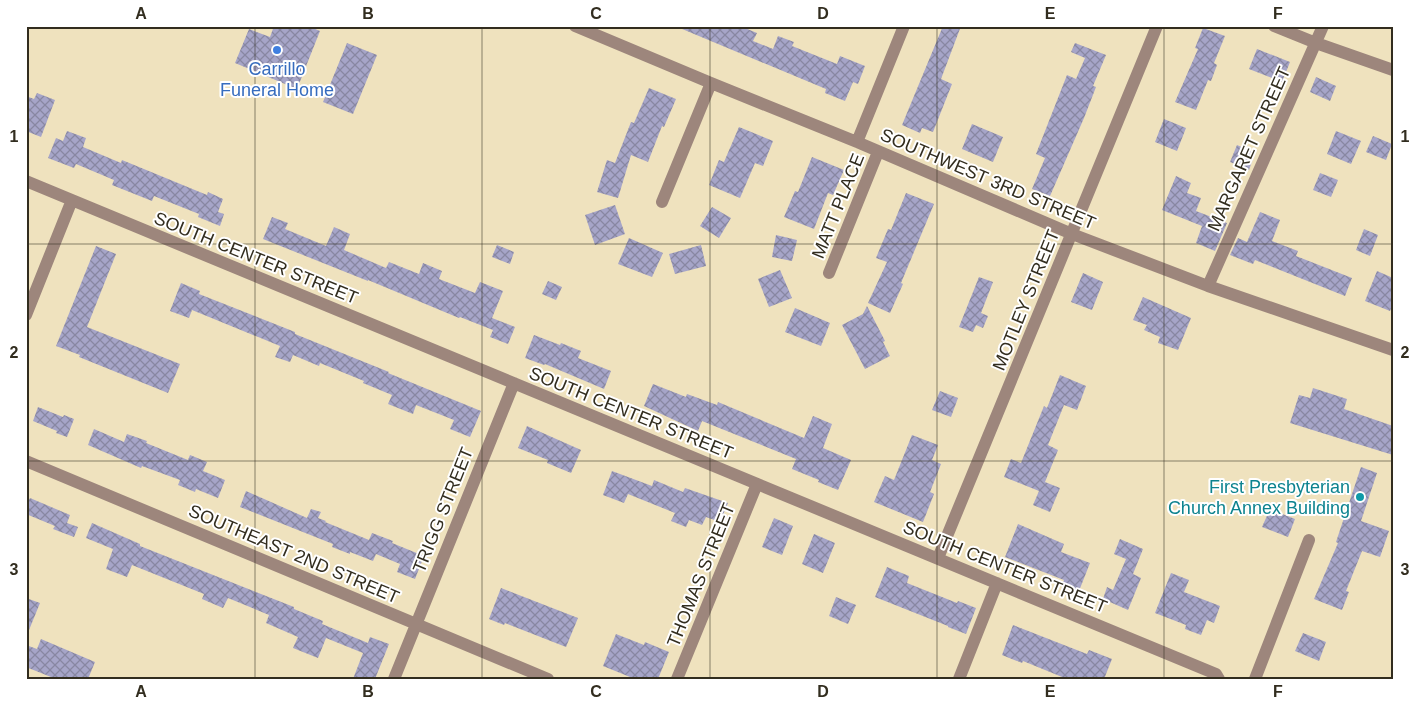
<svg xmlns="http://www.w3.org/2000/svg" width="1419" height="705" font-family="Arial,sans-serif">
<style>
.building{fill:url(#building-cross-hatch)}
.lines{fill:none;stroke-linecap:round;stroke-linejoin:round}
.minor{stroke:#9d867c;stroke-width:12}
.grid{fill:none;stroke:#322d1f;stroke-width:1;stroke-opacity:0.55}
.shop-dot{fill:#3f7fe0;stroke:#fff;stroke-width:2}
.culture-dot{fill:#0f9aa8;stroke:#fff;stroke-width:2}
.labels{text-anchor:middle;stroke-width:4;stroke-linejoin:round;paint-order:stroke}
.shop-label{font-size:18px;fill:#366cbe;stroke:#fff}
.street-label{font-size:18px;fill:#322d1f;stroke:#fff}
.culture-label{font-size:18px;fill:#0d838f;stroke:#fff;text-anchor:end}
.neatline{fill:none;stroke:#322d1f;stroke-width:2}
.grid-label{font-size:16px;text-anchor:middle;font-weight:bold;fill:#322d1f}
</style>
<defs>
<pattern id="building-cross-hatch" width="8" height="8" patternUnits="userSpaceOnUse" patternTransform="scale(1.25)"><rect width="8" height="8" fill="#a6a5c8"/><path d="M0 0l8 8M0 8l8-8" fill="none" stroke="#8887a2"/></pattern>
</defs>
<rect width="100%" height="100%" fill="#efe2be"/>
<!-- building -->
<path class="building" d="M274,26H308L320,31L297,89L235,63L249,29L270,37Z
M675,26H740L757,33L753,41L773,49L778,36L794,42L792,46L837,64L840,56L865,66L858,84L853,82L845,101L825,93L826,89Z
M943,26H961L941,79L952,84L933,132L922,128L920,133L902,125Z
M1203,28L1225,36L1214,63L1217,65L1211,81L1208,80L1196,110L1175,102L1198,49L1195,48Z
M347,43L377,55L353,114L323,102Z
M1075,43L1106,55L1093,86L1096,87L1084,118L1050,196L1032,189L1045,158L1036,154L1067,75L1076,79L1085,58L1071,52Z
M1257,49L1290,62L1282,82L1249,69Z
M1316,77L1336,86L1330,101L1310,92Z
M649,88L676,99L664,127L662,126L648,162L631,155L618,198L597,192L607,160L615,163L631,122L634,123Z
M37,93L55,100L41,137L26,131V96L34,99Z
M1164,119L1186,128L1177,151L1155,142Z
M972,124L1003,137L993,162L962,149Z
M739,127L773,141L763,166L755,163L740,198L709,185L719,160L724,162Z
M67,131L86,138L83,147L121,163L122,160L207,195L208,192L223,199L218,212L224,214L220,226L198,217L199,214L154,196L152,201L112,185L114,180L76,164L74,168L48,158L56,138L63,141Z
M1336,131L1361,141L1351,164L1327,154Z
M1373,136L1392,144L1386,160L1366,152Z
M1237,145L1255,153L1249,170L1230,162Z
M812,157L844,170L833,195L828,193L814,229L784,217L795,191L798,192Z
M1320,173L1338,180L1331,197L1313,190Z
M1176,176L1191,183L1187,193L1201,198L1196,211L1227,223L1215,251L1196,243L1202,226L1162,210Z
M906,193L934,204L901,283L903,284L890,313L868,303L887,262L876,258L888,229L891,230Z
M615,205L625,234L595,245L585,215Z
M712,207L731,218L719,238L700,226Z
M1260,212L1280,220L1272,241L1298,251L1296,256L1352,278L1345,296L1255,260L1253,264L1230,255L1238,238L1247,242Z
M272,217L288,223L285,229L326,246L334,227L350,234L344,250L386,268L389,262L419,274L423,263L442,271L439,279L475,293L480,282L503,291L492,318L515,327L508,344L490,337L493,330L460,317L459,318L368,280V281L263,239Z
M1364,229L1378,235L1370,256L1356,250Z
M776,235L797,240L792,261L772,257Z
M629,238L663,253L652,277L618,264Z
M497,245L514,252L510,264L492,257Z
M701,245L706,266L675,274L669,254Z
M96,246L116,254L87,327L180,364L168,393L79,357L80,355L56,346Z
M780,270L792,298L769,307L758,279Z
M1377,271L1393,278V304L1390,311L1365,301Z
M1083,273L1103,282L1092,310L1071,302Z
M979,277L993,282L981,313L988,316L983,328L976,325L973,332L959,327Z
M548,281L562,287L556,300L542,294Z
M181,283L200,291L199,294L295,332V334L389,372L388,373L481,411L470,437L450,429L454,420L416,405L413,414L388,404L392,395L363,383L364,381L320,363L319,366L293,355L290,362L275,357L280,346L192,310L189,318L170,311Z
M1143,297L1191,318L1178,350L1158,343L1160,337L1144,330L1147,325L1133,320Z
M867,306L885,341L883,342L890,356L865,369L842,325L863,314Z
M795,308L830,323L821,346L785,332Z
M534,335L560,345L561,343L581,351L578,358L611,371L604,389L545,364L544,365L525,358Z
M1060,375L1086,386L1077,410L1064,405L1048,445L1058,450L1045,482L1060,488L1050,512L1033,505L1039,491L1004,477L1011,459L1021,463L1044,406L1047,408Z
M653,384L686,397L687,394L717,405L718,402L804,438L813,416L832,424L823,448L851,460L838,490L818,482L819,480L792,469L796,459L702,421L698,431L644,406Z
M1313,388L1347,399L1344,409L1393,426V455L1290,423L1299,395L1310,398Z
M940,391L958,398L951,417L932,410Z
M38,407L63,417L64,415L74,419L67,437L56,433L57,431L33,421Z
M527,426L581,450L571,473L547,463L548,460L518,448Z
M94,429L124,442L127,434L147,441L146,443L188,460L190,455L207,462L203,471L225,480L218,498L196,489L195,492L178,485L180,480L142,466L141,468L88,445Z
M912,435L938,445L932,460L941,464L930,492L934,494L923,522L874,502L885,476L894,480Z
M1361,467L1377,473L1361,521L1389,531L1380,557L1362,551L1346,591L1349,592L1342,610L1314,599L1338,543L1336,542Z
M612,471L652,486L654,480L683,492L685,488L728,503L720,522L706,517L702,525L689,520L686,527L671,521L675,513L628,494L624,503L603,495Z
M246,491L307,518L311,509L321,512L318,518L326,521L325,522L369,540L372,533L393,541L392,543L424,556L415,579L397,572L400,564L376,554L373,561L350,552V554L332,547L333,544L240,507Z
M30,498L70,515L67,523L78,527L74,537L53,529L55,526L26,514V506Z
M1270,509L1295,519L1288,537L1262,527Z
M774,518L793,526L782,555L762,547Z
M92,523L140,544V546L294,607V609L323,621L322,624L368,643L370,637L389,644L375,679H353L363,653L326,638L318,658L293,648L298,637L266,623L269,615L228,598L223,608L202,599L204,594L132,565L127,577L106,569L113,549L86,538Z
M1018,524L1064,544L1061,552L1090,563L1079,591L1062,584L1064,580L1005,557Z
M814,534L835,543L823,573L802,564Z
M1120,539L1143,549L1133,574L1141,578L1128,610L1103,599L1107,587L1113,590L1126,559L1114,554Z
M887,567L909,576L907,583L957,603L958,601L976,608L966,634L948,627V626L875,597Z
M1171,573L1189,580L1184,592L1220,606L1214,623L1207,620L1201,635L1185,629L1186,625L1155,613Z
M501,588L578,618L566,647L505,623L504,625L489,619Z
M836,597L856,605L848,624L829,616Z
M26,598L40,603L27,635H26Z
M1013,625L1087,654L1089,650L1112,659L1104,679H1067L1023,661L1022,663L1002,655Z
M1303,633L1326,642L1319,661L1295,651Z
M616,634L644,645L645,642L669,652L658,679H635L603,666Z
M41,639L95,662L88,679H56L26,667V645L37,649Z"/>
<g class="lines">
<!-- minor -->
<path class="minor" d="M575,26L711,83L857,142L1072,234L1208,286L1393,350
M1274,26L1316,43L1393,70
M857,142L904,26
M26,181L1216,674L1219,679
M662,202L711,83
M829,273L878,152
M1208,286L1323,26
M26,315L72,200
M26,461L548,679
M938,558L1157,26
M394,679L514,383
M677,679L757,484
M959,679L997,583
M1255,679L1309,540"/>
</g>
<!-- grid -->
<path class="grid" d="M255,26V679M482,26V679M710,26V679M937,26V679M1164,26V679M26,244H1393M26,461H1393"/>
<!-- markers -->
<circle class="shop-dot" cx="277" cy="50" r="5"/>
<circle class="culture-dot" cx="1360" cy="497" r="5"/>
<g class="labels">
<!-- shop labels -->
<g class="shop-label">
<text x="277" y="75">Carrillo<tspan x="277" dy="21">Funeral Home</tspan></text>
</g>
<!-- street labels -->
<g class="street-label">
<text transform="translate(1249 149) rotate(-66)" y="6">MARGARET STREET</text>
<text transform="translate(988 179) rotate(23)" y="6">SOUTHWEST 3RD STREET</text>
<text transform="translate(838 206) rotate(-68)" y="6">MATT PLACE</text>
<text transform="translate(256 258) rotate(22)" y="6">SOUTH CENTER STREET</text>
<text transform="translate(1026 300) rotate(-68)" y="6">MOTLEY STREET</text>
<text transform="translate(631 413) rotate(22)" y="6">SOUTH CENTER STREET</text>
<text transform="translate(443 510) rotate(-68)" y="6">TRIGG STREET</text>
<text transform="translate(294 554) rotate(23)" y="6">SOUTHEAST 2ND STREET</text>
<text transform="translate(1005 567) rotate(22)" y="6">SOUTH CENTER STREET</text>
<text transform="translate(701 575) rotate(-68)" y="6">THOMAS STREET</text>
</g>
<!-- culture labels -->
<g class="culture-label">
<text x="1350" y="493">First Presbyterian<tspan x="1350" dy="21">Church Annex Building</tspan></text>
</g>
</g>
<!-- border -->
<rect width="1419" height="705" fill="none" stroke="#ffffff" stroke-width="55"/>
<rect x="28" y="28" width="1364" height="650" class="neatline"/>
<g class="grid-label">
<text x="141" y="19">A</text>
<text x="368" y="19">B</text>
<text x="596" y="19">C</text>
<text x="823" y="19">D</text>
<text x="1050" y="19">E</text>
<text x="1278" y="19">F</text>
<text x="14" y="142">1</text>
<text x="1405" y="142">1</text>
<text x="14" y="358">2</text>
<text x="1405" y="358">2</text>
<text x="14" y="575">3</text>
<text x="1405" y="575">3</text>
<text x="141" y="697">A</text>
<text x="368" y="697">B</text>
<text x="596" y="697">C</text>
<text x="823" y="697">D</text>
<text x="1050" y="697">E</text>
<text x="1278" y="697">F</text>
</g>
</svg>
